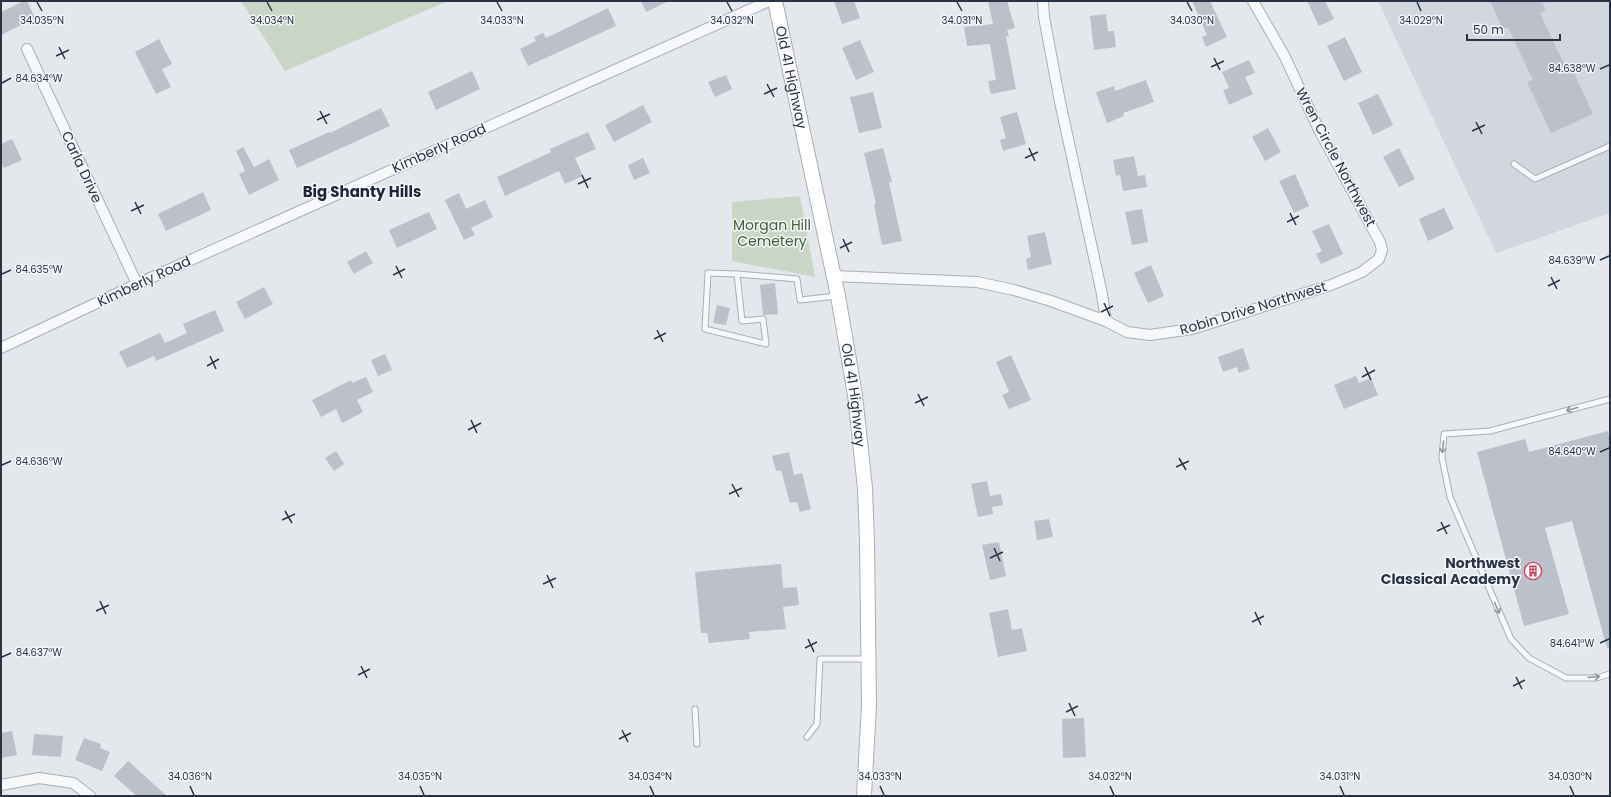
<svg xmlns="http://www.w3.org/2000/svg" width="1611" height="797" font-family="Poppins,sans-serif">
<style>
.built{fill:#d2d6de}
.green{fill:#c9d6c5}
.building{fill:#bbc0ca}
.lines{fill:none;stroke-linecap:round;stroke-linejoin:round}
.lane-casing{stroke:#a9aeb7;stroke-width:7}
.street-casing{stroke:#a9aeb7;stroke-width:12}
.secondary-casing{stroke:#a9aeb7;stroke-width:16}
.lane{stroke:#f7f8fa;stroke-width:5}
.street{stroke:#f7f8fa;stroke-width:10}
.secondary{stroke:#fff;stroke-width:14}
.oneway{stroke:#9196a0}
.ticks{fill:none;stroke:#2b3445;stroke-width:1.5}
.labels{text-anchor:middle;stroke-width:3;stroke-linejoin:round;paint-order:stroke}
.street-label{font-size:14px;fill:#2b3445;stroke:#f4f6f9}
.park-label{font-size:14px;fill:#3f6138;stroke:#f4f6f9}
.poi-label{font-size:14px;font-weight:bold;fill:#2b3445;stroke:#f4f6f9;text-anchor:end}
.neighbourhood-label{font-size:15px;font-weight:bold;fill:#1d2536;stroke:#f4f6f9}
.ticks-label{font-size:10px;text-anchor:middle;fill:#2b3445;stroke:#f4f6f9;stroke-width:3;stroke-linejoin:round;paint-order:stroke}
</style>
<rect width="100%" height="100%" fill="#e4e7ec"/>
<!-- built -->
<path class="built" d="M1378,1H1610V213L1496,253Z"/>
<!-- green -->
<path class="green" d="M241,1H448L285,71Z
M800,196L815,277L732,261V202Z"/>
<!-- building -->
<path class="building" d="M24,1H27L35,18L1,35V12Z
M641,1H669L646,12Z
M834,1H854L860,18L842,24Z
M988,1H1007L1015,28L1007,30L1009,36L1006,37L1016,89L991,94L988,81L996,80L990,44L967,46L964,27L993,24Z
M1192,1H1210L1227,37L1206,47L1202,37L1207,35Z
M1307,1H1325L1334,19L1319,26Z
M1490,1H1542L1546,10L1540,13L1564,64L1569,62L1593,114L1551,133L1527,82L1533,80L1508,27L1503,29Z
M608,8L616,26L528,66L520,49L536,41L534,37L543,33L546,38Z
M1106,14L1108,31H1114L1116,47L1094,50L1090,16Z
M1345,37L1362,72L1344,81L1327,46Z
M159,39L172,64L162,69L171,87L156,94L135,52Z
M860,40L874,72L856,80L842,48Z
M1249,60L1255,73L1245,77L1253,94L1229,105L1223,90L1229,88L1222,72Z
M472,71L480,89L436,110L428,92Z
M726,75L732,89L715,97L708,82Z
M1146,80L1154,102L1123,113L1124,116L1107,123L1096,92L1114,86L1115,91Z
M873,92L882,128L859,133L850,97Z
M1378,94L1393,125L1373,135L1358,103Z
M643,105L652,122L614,142L605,125Z
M381,108L390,126L297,168L289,150L329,132L330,133Z
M1017,112L1026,144L1003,151L1000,140L1006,138L1000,117Z
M1268,128L1281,152L1265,161L1252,137Z
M588,132L596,149L575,158L583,176L565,184L559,171L505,196L497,177L551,152L550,149Z
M12,139L22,160L4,168L1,161V144Z
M243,147L254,167L269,159L279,180L249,195L239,174L245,171L236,151Z
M883,148L892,182L889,183L902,241L882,245L874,205L876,204L864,153Z
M1399,148L1415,179L1399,187L1383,157Z
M1134,156L1138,176L1145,175L1147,187L1123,191L1120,175L1116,176L1113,160Z
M643,158L650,173L634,180L628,165Z
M1295,174L1309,206L1294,213L1279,181Z
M203,192L211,210L166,231L158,214Z
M459,193L466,209L485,200L493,217L471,228L475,235L464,240L445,200Z
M1444,208L1454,229L1428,241L1419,219Z
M1142,209L1148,242L1132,245L1125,212Z
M429,212L437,229L397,248L389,230Z
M1329,224L1343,254L1321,264L1316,254L1322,251L1312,231Z
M1045,232L1052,264L1028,270L1026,259L1031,257L1027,236Z
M366,251L373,263L354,274L347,262Z
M1151,265L1164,296L1148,303L1134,273Z
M775,283L778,314L763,315L760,285Z
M264,287L273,304L245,319L236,302Z
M717,305L730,308L726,325L713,323Z
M215,310L224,331L156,361L154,356L127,368L119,352L160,333L165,343L187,333L183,324Z
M1243,348L1250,369L1239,373L1237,367L1223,372L1218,357Z
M385,354L392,370L378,376L371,360Z
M1011,355L1031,400L1009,409L1002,395L1009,392L996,362Z
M1356,376L1359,383L1371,378L1378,395L1344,409L1334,385Z
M366,377L373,392L357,400L363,412L342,423L336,409L321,417L312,400L351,380L352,383Z
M1608,431L1610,440V648H1607L1572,521L1545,528L1569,614L1524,626L1477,452L1525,439L1529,452Z
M336,451L344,464L334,471L325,458Z
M789,452L794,475L802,473L811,509L800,512L797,502L790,503L781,470L776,471L772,456Z
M987,481L990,496L1001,494L1003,505L992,507L993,514L978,517L971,484Z
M1049,519L1053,537L1037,540L1034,521Z
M999,542L1006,576L990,580L982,545Z
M781,564L783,588L797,587L799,605L783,607L786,629L749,632L750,639L709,643L707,633H701L695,572Z
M1008,609L1012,630L1022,628L1027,651L998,657L989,613Z
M1084,718L1086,757L1063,758L1062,719Z
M12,731L17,755L1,758V733Z
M34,734L63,736L61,757L32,755Z
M84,738L101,744L100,748L110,752L102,771L75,760Z
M128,761L167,796H137L114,776Z"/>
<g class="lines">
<defs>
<path id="lane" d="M1514,164L1535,179L1610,146
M737,274L708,273L705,329L766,344L763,319L742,321L737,274L797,279L800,300L837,296
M1610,399L1490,431L1444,434L1442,458L1450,497L1511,639L1529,658L1566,678H1596L1610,674
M695,709L697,744
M807,737L817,724L820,659H868"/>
<path id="street" d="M1043,1L1044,17L1060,102L1102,294L1106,321
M27,49L137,284
M834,276L977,282L1014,290L1051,301L1106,321L1127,332L1150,335L1192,329L1331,285L1362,272L1379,259L1382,250L1380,242L1319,130L1285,57L1253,1
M1,348L137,284L769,1
M1,785L39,778L73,783L90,796"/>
<g id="secondary">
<path id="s1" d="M775,1L838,296L855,395L865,488L867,542L869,705L864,796"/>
</g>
</defs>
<!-- lane casing -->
<use href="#lane" class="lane-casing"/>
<!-- street casing -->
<use href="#street" class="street-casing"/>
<!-- secondary casing -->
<use href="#secondary" class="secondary-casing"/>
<!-- lane -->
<use href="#lane" class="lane"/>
<!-- street -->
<use href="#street" class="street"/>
<!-- secondary -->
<use href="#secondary" class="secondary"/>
</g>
<!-- one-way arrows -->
<defs><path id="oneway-shaft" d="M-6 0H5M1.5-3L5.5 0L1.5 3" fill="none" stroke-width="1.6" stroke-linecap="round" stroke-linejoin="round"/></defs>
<g class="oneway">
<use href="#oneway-shaft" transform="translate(1572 409) rotate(165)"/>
<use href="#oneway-shaft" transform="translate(1443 447) rotate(95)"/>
<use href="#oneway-shaft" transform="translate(1497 608) rotate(66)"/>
<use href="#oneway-shaft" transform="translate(1594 677) rotate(-5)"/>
</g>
<!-- ticks -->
<path class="ticks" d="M37,2L42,11M267,2L272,11M497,2L502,11M727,2L732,11M957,2L962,11M1187,2L1192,11M1417,2L1421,11M59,47L65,59M56,56L69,50M1214,58L1220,70M1211,67L1224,61M1600,69L1609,65M2,83L11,78M767,84L774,97M764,94L777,88M320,111L327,124M317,120L330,114M1476,122L1482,134M1472,131L1485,125M1029,148L1035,161M1025,158L1038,152M582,175L588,188M578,184L591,178M135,202L141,214M131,211L144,205M1290,213L1296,225M1287,222L1299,216M843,239L849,252M840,248L852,242M1600,260L1609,256M396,266L402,278M2,274L11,270M393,275L405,269M1551,277L1557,289M1548,286L1560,280M1104,303L1110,316M1101,312L1113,306M657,330L663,342M654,339L666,333M210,356L216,369M207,366L219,359M1365,367L1371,380M1362,377L1375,370M918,394L924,406M915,403L928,397M471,420L477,433M468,430L481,423M1600,452L1609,448M1179,458L1186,470M2,465L11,461M1176,467L1189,461M732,484L739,497M729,494L742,488M285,511L292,523M282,520L295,514M1441,522L1447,534M1437,531L1450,525M994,548L1000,561M990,558L1003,552M547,575L553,588M543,584L556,578M100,601L106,614M96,611L109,605M1255,612L1261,625M1252,622L1264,616M808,639L814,652M1600,643L1609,639M805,648L817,642M2,657L11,653M361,666L367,678M358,675L370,669M1516,677L1522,689M1513,686L1525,680M1069,703L1075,716M1066,712L1078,706M622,730L628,742M619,739L631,733M190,786L194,795M420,786L424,795M650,786L654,795M880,786L884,795M1110,786L1114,795M1340,786L1344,795M1570,786L1574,795"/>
<!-- icons -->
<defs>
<symbol id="building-ring" viewBox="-11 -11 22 22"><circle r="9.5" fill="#f4f6f9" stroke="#d1495b" stroke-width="1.5"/><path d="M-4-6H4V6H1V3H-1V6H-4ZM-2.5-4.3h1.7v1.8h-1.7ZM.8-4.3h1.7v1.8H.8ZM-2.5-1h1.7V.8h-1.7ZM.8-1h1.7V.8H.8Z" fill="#d1495b"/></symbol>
</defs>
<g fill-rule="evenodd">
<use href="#building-ring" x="1523" y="561" width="20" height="20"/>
</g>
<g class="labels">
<!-- street labels -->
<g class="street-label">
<text dy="5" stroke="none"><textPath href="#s1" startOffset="78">Old 41 Highway</textPath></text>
<text transform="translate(439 148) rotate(-24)" y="5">Kimberly Road</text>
<text transform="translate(1336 157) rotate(62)" y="5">Wren Circle Northwest</text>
<text transform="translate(82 167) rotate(65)" y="5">Carla Drive</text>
<text transform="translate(144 281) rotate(-25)" y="5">Kimberly Road</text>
<text transform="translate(1253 308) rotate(-17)" y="5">Robin Drive Northwest</text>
<text dy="5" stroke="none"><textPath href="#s1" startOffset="402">Old 41 Highway</textPath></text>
</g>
<!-- park labels -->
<g class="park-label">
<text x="772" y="230">Morgan Hill<tspan x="772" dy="16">Cemetery</tspan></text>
</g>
<!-- poi labels -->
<g class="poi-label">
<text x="1520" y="568">Northwest<tspan x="1520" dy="16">Classical Academy</tspan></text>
</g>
<!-- neighbourhood labels -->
<g class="neighbourhood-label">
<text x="362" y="197">Big Shanty Hills</text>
</g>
</g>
<g class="ticks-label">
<text x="42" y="24">34.035°N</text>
<text x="272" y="24">34.034°N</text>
<text x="502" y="24">34.033°N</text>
<text x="732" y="24">34.032°N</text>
<text x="962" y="24">34.031°N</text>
<text x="1192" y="24">34.030°N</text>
<text x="1421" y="24">34.029°N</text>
<text x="1572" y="72">84.638°W</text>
<text x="39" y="82">84.634°W</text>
<text x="1572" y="264">84.639°W</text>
<text x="39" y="273">84.635°W</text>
<text x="1572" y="455">84.640°W</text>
<text x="39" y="465">84.636°W</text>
<text x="1572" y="647">84.641°W</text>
<text x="39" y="656">84.637°W</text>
<text x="190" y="780">34.036°N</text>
<text x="420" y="780">34.035°N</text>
<text x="650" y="780">34.034°N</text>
<text x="880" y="780">34.033°N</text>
<text x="1110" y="780">34.032°N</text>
<text x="1340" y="780">34.031°N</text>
<text x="1570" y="780">34.030°N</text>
</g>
<!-- border -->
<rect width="1611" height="797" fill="none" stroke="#2b3445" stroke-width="4"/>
<!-- scale -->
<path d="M1467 34v6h93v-6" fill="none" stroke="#2b3445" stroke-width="2"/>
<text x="1473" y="34" font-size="12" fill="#2b3445" stroke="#f4f6f9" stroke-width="3" paint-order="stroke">50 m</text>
</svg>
